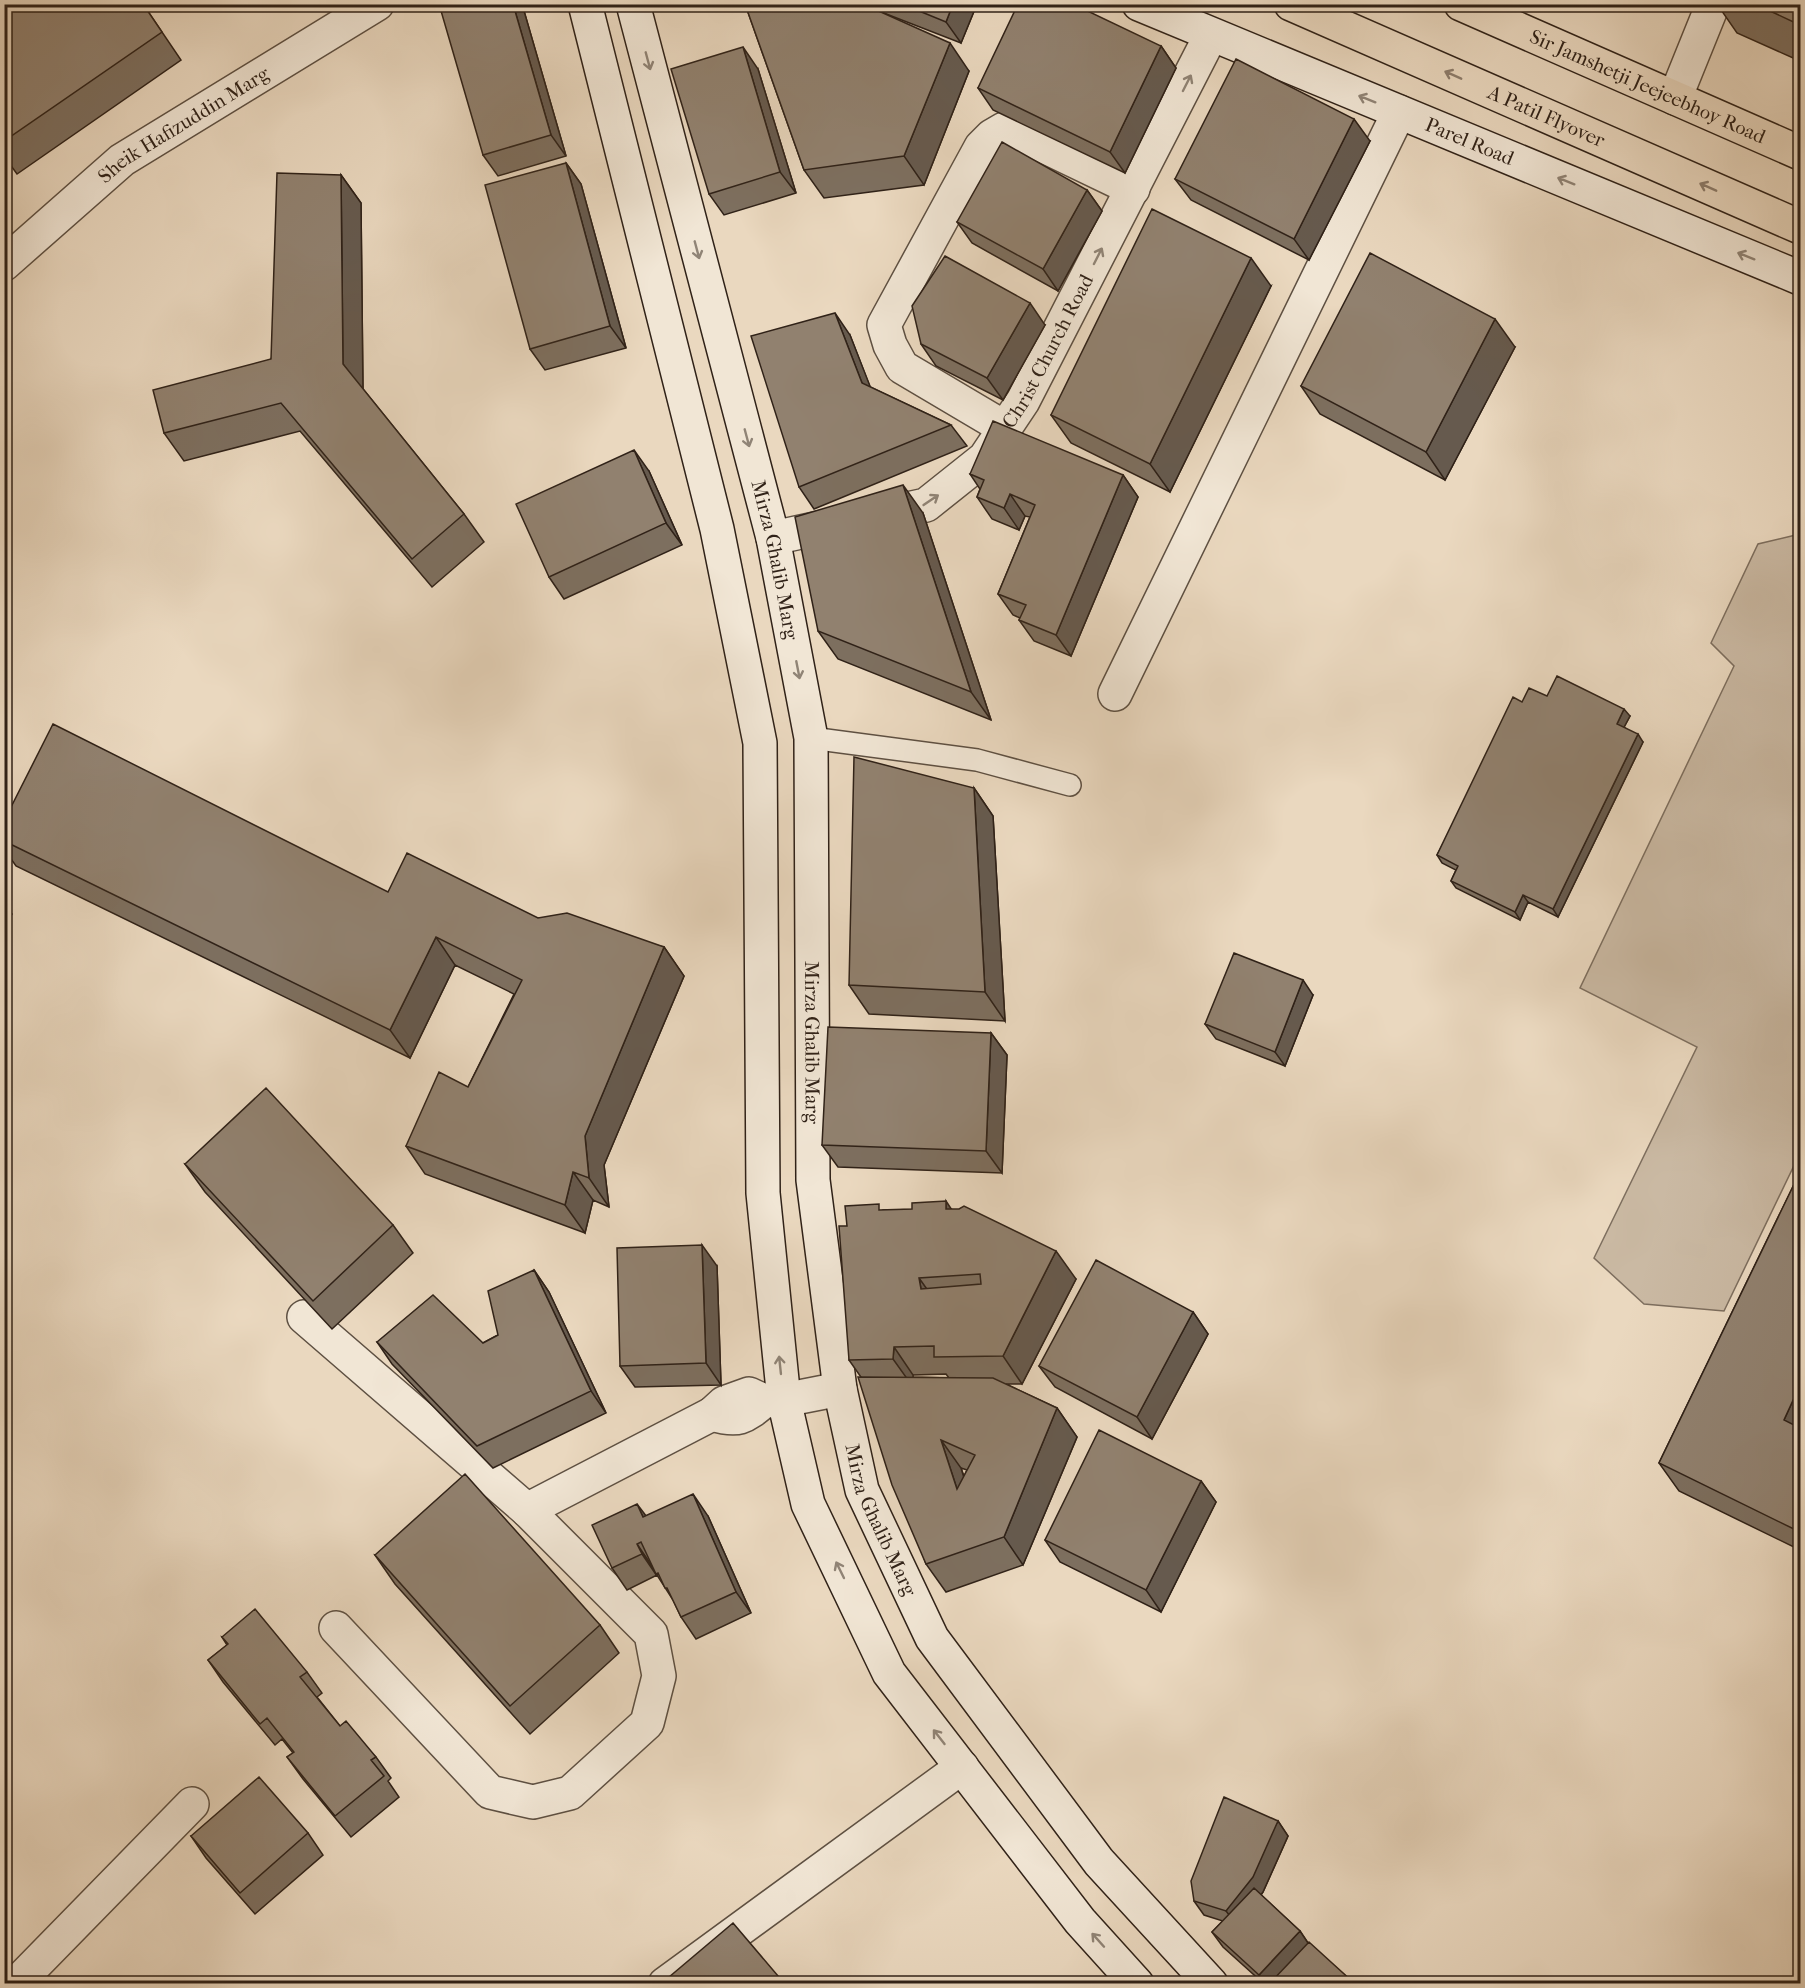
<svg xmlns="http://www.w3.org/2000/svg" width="1805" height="1988" font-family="'IM FELL French Canon',serif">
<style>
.green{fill:#cab9a3;stroke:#7d6e5e;stroke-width:1.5}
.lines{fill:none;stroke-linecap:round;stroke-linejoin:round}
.lane-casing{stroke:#5e5042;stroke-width:24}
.street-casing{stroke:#5e5042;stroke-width:36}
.secondary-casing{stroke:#302218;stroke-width:36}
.primary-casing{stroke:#302218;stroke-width:36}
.lane{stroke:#f1e6d5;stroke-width:21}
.street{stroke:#f1e6d5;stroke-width:33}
.secondary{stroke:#f1e6d5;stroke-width:33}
.primary{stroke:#ead8bf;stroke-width:33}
.wall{fill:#7d6f5f;stroke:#302218;stroke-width:1.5;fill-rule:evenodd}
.shaded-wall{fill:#665a4e;stroke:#302218;stroke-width:1.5}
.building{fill:#91816f;stroke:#302218;stroke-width:1.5;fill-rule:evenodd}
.oneway{stroke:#908476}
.oneway2{stroke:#8d7d6c}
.labels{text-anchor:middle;stroke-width:4.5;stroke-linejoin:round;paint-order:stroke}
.street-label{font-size:20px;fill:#302218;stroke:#f1e6d5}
</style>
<rect width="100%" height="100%" fill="#ead8bf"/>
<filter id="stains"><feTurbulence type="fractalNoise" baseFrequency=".00333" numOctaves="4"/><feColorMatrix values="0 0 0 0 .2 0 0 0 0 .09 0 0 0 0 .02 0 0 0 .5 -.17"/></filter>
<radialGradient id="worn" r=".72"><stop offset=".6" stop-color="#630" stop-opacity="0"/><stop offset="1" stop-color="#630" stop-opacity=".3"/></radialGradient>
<!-- green -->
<path class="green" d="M1800,534V1153L1724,1311L1644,1304L1594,1258L1697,1047L1580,988L1734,666L1711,643L1758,544Z"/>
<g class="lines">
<defs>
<path id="lane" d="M811,738L977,760L1070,785"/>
<g id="street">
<path d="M1675,98L1713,4"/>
<path id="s1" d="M4,264L122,160L377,4"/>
<path d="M1005,428L902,367L890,345L884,325L981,147L992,136L1004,129L1021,135L1133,189"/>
<path id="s2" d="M773,538L926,505L985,458L1023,401L1211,35"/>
<path d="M1115,694L1399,112"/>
<path d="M304,1317L527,1510L651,1634L659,1676L647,1723L570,1793L533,1802L490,1792L336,1628"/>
<path d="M764,1401C744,1418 738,1422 712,1414L724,1403L749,1394L764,1401L784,1400L840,1389"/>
<path d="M527,1510L712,1414"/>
<path d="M16,1984L192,1804"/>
<path d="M665,1984L962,1767"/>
</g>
<g id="secondary">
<path d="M585,4L717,529L760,743L763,1193L784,1400L808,1504L889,1673L1080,1921L1137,1984"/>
<path id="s3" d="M633,4L773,538L811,738L813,1180L840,1389L862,1490L932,1638L1099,1862L1211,1984"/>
<path id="s4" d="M1139,4L1800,278"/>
</g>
<g id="primary">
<path id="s5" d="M1291,4L1800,227"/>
<path id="s6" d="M1461,4L1800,153"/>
</g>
</defs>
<!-- lane casing -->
<use href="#lane" class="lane-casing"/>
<!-- street casing -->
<use href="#street" class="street-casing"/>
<!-- secondary casing -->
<use href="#secondary" class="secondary-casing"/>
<!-- primary casing -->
<use href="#primary" class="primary-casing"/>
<!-- lane -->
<use href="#lane" class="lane"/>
<!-- street -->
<use href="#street" class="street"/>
<!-- secondary -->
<use href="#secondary" class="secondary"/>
<!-- primary -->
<use href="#primary" class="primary"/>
</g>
<!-- wall -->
<path class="wall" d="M143,4L181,60L17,174L4,156V15Z
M522,4L566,156L498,176L483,155Z
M745,4H977L961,43L876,10L969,71L924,185L824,198L804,170Z
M1717,4H1800V61L1737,33Z
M1161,46L1176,68L1125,173L993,110L978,88Z
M758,69L796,193L724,215L709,194Z
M1370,141L1309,260L1191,200L1175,179Z
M566,163L581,184L626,348L545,370L530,349Z
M341,175L361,203L363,389L464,514L484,542L432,587L300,431L184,461L164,433L271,359Z
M1087,190L1102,211L1058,291L972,243L957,222Z
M1271,286L1170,492L1071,443L1051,415Z
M1045,325L1003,400L936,366L921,344Z
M850,335L870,387L951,425L967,446L814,509L799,487Z
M1515,347L1445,480L1320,414L1301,386Z
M649,471L682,545L564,599L549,577Z
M970,474L1123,475L1138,497L1071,656L1034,641L1019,620L1020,618L1013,615L998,594L1030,517L1025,516L1019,530L992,519L977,497L980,489Z
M923,513L991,720L838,659L818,631Z
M1547,696L1630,716L1624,727L1643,742L1558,917L1528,902L1520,920L1456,888L1451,881L1456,870L1442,863L1437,855L1522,702Z
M974,788L993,816L1005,1021L869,1014L849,985Z
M4,821L388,892L538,918L664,947L684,976L604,1165L609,1207L593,1200L585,1233L425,1174L406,1146L468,1087L514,994L455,965L410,1058L16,866L4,849Z
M1313,995L1285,1066L1216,1039L1205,1024Z
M991,1033L1007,1055L1002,1173L838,1167L822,1145Z
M185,1164L393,1225L413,1253L332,1329L205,1192Z
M1800,1172V1550L1679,1491L1659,1463Z
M951,1209L1076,1279L1022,1384H1006L1057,1408L1077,1437L1023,1565L946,1592L926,1564L861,1377L849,1360L883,1210ZM946,1374L949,1378L913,1377V1375ZM961,1468L967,1470L964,1476Z
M717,1266L721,1385L635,1387L620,1366Z
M534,1270L549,1292L606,1413L493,1468L392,1364L377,1342L483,1343L498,1335Z
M1193,1312L1208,1334L1152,1439L1055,1387L1039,1366Z
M1201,1481L1216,1502L1161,1612L1060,1562L1045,1540Z
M646,1516H708L751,1613L696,1639L681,1617L673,1600L657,1575L627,1590L612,1568Z
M375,1555L600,1625L619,1653L530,1734L395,1584Z
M222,1637L307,1672L322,1693L317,1697L340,1726L376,1757L391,1778L388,1781L399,1797L351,1837L303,1779L287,1757L293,1753L282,1739L275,1745L223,1682L208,1660L227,1645Z
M1278,1821L1288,1836L1263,1892L1261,1895L1300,1931L1308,1943L1354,1983H1263L1223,1947L1212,1932L1223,1921L1204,1915L1194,1901Z
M308,1833L323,1855L255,1914L206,1858L191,1836Z"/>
<!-- shaded-wall -->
<path class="shaded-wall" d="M513,4H522L566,156L551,135Z
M953,4H977L961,43L946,22Z
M950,43L969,71L924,185L904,156Z
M1161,46L1176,68L1125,173L1110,152Z
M743,47L758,69L796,193L780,172Z
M1354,119L1370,141L1309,260L1294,239Z
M566,163L581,184L626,348L610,326Z
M341,175L361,203L363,393L343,364Z
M1087,190L1102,211L1058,291L1043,269Z
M1251,258L1271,286L1170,492L1150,464Z
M1030,303L1045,325L1003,400L987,378Z
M835,313L850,335L877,404L862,383Z
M1495,319L1515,347L1445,480L1426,452Z
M634,450L649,471L682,545L666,523Z
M1123,475L1138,497L1071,656L1056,635Z
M903,485L923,513L991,720L971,692Z
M1010,494L1025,516L1019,530L1004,508Z
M1624,709L1630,716L1622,731L1617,724Z
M1638,734L1643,742L1558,917L1553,909Z
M974,788L993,816L1005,1021L985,992Z
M1523,895L1528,902L1520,920L1515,912Z
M4,903L12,914L4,927Z
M436,937L455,965L410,1058L390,1030Z
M664,947L684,976L604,1165L609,1207L589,1178L585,1136Z
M1303,980L1313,995L1285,1066L1275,1052Z
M991,1033L1007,1055L1002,1173L986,1151Z
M573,1172L593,1200L585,1233L565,1205Z
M946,1201L965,1230L946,1209Z
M702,1245L717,1266L721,1385L706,1363Z
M1056,1251L1076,1279L1022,1384L1003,1356Z
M534,1270L549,1292L606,1413L591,1391Z
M919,1278L939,1306L921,1289Z
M1193,1312L1208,1334L1152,1439L1137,1417Z
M894,1347L913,1375V1387L893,1359Z
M1800,1385V1444L1784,1420Z
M1057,1408L1077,1437L1023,1565L1004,1537Z
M941,1440L961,1468L976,1517L957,1489Z
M1201,1481L1216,1502L1161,1612L1146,1590Z
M693,1494L708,1516L751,1613L736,1592Z
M637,1504L653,1525L643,1517Z
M637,1544L652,1566L657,1576L642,1554Z
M1278,1821L1288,1836L1263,1892L1237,1925L1226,1911Z
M1300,1931L1310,1946L1275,1983H1265L1259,1975Z"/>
<!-- building -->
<path class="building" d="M20,4H143L162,32L4,141V15Z
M439,4H513L551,135L483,155Z
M745,4H863L950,43L904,156L804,170Z
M902,4H953L946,22Z
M1018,4H1073L1161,46L1110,152L978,88Z
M1755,4H1800V25Z
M743,47L780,172L709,194L671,69Z
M1236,59L1354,119L1294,239L1175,179Z
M1002,142L1087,190L1043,269L957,222Z
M566,163L610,326L530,349L485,185Z
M277,173L341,175L343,364L464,514L412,559L281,403L164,433L153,390L271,359Z
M1152,209L1251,258L1150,464L1051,415Z
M1370,253L1495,319L1426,452L1301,386Z
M945,256L1030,303L987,378L921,344L912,306Z
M835,313L862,383L951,425L799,487L751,336Z
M993,421L1123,475L1056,635L1019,620L1026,605L998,594L1035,505L1010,494L1004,508L977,497L984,480L970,474Z
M634,450L666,523L549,577L516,504Z
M903,485L971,692L818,631L795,517Z
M1557,676L1624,709L1617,724L1638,734L1553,909L1523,895L1515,912L1451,881L1458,866L1437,855L1513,697L1522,702L1529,688L1547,696Z
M53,724L388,892L407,853L538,918L567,913L664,947L585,1136L589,1178L573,1172L565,1205L406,1146L439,1072L468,1087L522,980L436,937L390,1030L4,841V821Z
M854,757L974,788L985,992L849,985Z
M1234,953L1303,980L1275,1052L1205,1024Z
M828,1027L991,1033L986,1151L822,1145Z
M266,1088L393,1225L313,1301L185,1164Z
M1800,1172V1385L1784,1420L1800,1428V1532L1659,1463Z
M946,1201V1209H959L964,1206L1056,1251L1003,1356L934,1357V1346L894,1347L893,1359L849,1360L839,1226H847L845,1206L879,1204V1210L912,1209V1203ZM980,1274L981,1284L921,1289L919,1278Z
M702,1245L706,1363L620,1366L617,1248Z
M1096,1260L1193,1312L1137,1417L1039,1366Z
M534,1270L591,1391L477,1446L377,1342L433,1295L483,1343L498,1335L488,1291Z
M858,1377L993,1378L1057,1408L1004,1537L926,1564L892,1485ZM941,1440L975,1455L957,1489Z
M1099,1430L1201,1481L1146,1590L1045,1540Z
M465,1474L600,1625L510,1706L375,1555Z
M693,1494L736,1592L681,1617L667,1588H665L658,1573L656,1574L641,1542L637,1544L642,1554L612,1568L592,1525L637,1504L643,1517Z
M255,1609L307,1672L300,1677L340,1726L346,1721L376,1757L371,1760L384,1776L335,1816L287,1757L294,1752L267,1718L260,1724L208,1660L228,1644L222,1637Z
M259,1777L308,1833L240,1893L191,1836Z
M1224,1797L1278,1821L1253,1877L1226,1911L1194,1901L1191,1881Z
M1254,1888L1300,1931L1259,1975L1212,1932Z
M733,1923L784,1983H662Z
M1309,1942L1354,1983H1270Z"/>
<!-- one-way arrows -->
<defs><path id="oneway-shaft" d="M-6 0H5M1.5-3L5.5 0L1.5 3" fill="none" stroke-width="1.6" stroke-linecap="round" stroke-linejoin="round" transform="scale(1.5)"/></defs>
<g class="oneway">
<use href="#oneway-shaft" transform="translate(648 61) rotate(75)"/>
<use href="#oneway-shaft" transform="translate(1187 83) rotate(-63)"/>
<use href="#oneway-shaft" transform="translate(1367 99) rotate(-158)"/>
<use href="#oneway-shaft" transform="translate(1566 181) rotate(-158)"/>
<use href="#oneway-shaft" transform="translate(697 250) rotate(75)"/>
<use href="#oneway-shaft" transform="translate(1098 256) rotate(-63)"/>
<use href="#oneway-shaft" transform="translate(1746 256) rotate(-158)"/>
<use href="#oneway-shaft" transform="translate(747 438) rotate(75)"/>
<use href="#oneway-shaft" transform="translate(931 500) rotate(-34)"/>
<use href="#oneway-shaft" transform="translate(798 670) rotate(79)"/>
<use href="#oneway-shaft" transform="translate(780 1365) rotate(-96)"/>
<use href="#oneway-shaft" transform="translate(840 1570) rotate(-116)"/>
<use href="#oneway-shaft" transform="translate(939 1737) rotate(-128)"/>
<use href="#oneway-shaft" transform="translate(1098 1940) rotate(-132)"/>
</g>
<g class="oneway2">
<use href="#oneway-shaft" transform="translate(1453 75) rotate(-156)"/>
<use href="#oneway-shaft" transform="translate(1708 187) rotate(-156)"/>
</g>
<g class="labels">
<!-- street labels -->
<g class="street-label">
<text dy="7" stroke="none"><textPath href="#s6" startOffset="204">Sir Jamshetji Jeejeebhoy Road</textPath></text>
<text dy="7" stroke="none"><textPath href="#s5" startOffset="279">A Patil Flyover</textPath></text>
<text dy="7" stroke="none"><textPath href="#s1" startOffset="228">Sheik Hafizuddin Marg</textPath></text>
<text dy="7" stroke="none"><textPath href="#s4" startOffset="358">Parel Road</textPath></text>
<text dy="7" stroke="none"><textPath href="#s2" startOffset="356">Christ Church Road</textPath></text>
<text dy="7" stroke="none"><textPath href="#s3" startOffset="574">Mirza Ghalib Marg</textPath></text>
<text dy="7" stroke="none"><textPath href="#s3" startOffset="1060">Mirza Ghalib Marg</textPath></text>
<text dy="7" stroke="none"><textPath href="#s3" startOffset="1546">Mirza Ghalib Marg</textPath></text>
</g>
</g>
<!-- margin -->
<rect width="1805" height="1988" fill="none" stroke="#ead8bf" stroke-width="24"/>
<rect x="6" y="6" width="1793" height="1976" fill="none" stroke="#302218" stroke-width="3"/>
<rect x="12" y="12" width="1781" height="1964" fill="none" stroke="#302218" stroke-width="1.5"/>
<rect width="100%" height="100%" filter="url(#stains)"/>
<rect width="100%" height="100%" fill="url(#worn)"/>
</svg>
